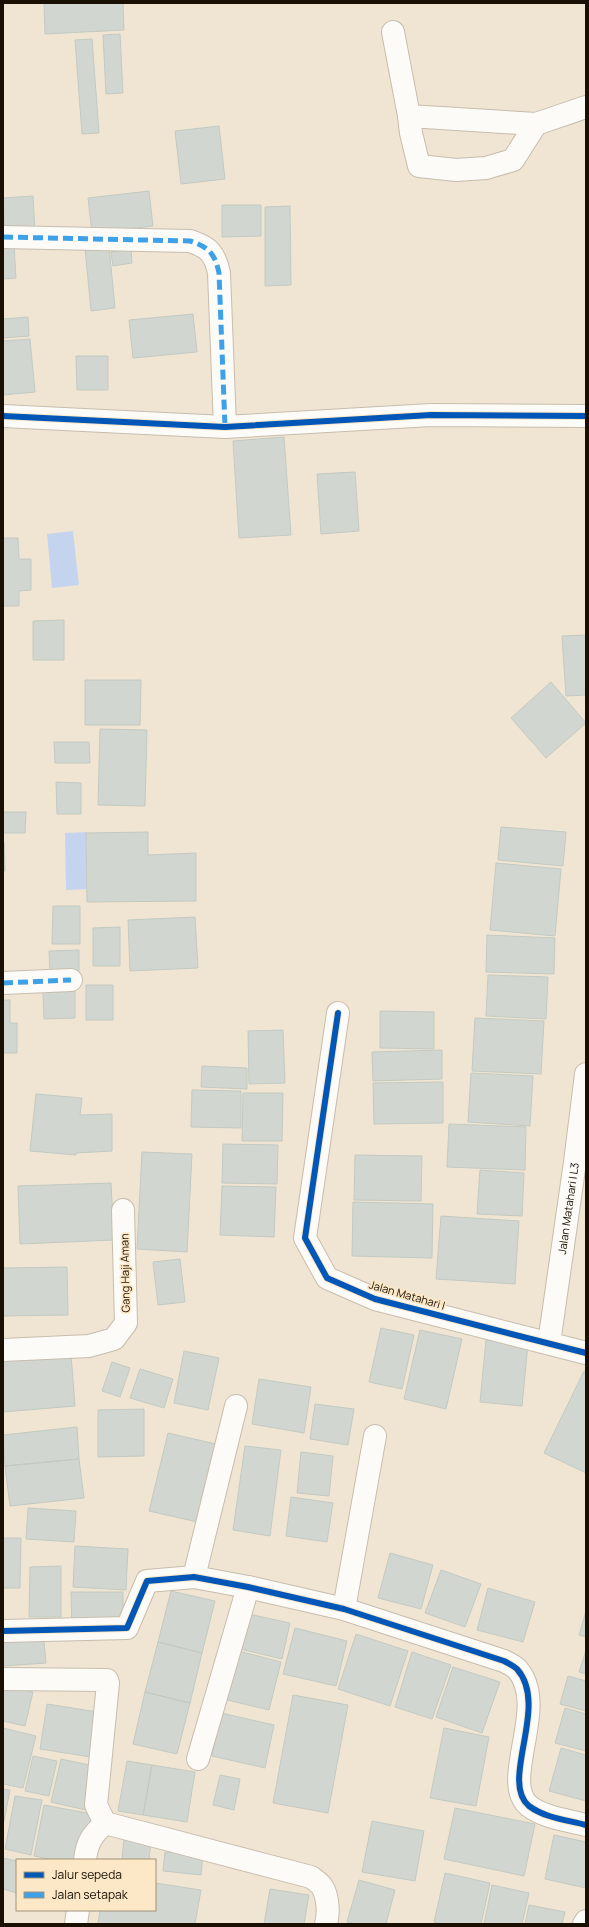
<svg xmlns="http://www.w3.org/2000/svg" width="589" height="1927" font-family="Manrope,sans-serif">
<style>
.water{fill:#c5d4ee}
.building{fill:#d1d7d0;stroke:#c3cac2}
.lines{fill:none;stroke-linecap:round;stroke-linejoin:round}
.street-casing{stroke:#c7bdad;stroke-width:24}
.street{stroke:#fdfbf8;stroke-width:22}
.quiet{stroke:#3da1e9;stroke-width:5;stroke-dasharray:10 5;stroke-linecap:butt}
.cycleway-casing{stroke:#fce8c7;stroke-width:8}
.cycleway{stroke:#0057b8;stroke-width:6}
.labels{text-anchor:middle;stroke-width:3.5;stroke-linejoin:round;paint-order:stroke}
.street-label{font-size:11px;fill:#191003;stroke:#fce8c7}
</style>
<rect width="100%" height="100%" fill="#f0e5d3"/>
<!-- water -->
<path class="water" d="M73,531L79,585L52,588L47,534Z
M87,832L88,889L66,890L65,833Z"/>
<!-- building -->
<path class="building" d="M44,3H123L124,30L45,34Z
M120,34L123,93L106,94L103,35Z
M92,39L99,133L82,134L75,40Z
M219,126L225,179L181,184L175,131Z
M149,191L153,226L92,233L88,198Z
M33,196L35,233L5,235L3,198Z
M222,205H261V236L222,237Z
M290,206L291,285L265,286V207Z
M14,244L16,278L3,279V245Z
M109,246L115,308L91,311L85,248Z
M131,249L132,263L113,266L111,252Z
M193,314L197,352L133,358L129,320Z
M28,317L29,336L3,338V319Z
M30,339L35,392L3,395V341Z
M76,356H108V390H77Z
M284,437L291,535L239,538L233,441Z
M355,472L359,531L321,534L317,474Z
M3,538H18L19,559H31V590L19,591V606H3Z
M64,620V660H33V621Z
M586,635V695L566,696L562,636Z
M85,680H141L140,725H85Z
M551,682L586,723L546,758L511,718Z
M100,729L147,730L145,806L98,805Z
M54,742H89L90,763H55Z
M56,782L81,783V814H57Z
M3,812H26L25,833H3Z
M501,827L566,832L563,866L498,860Z
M148,832V855L196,853V901L87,902L86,833Z
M3,842H4L5,871H3Z
M496,863L561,869L555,936L490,930Z
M53,906H80V944H52Z
M195,917L198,968L130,971L128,920Z
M120,927V966H93V928Z
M487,935L555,938L554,974L486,972Z
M79,950V972H50L49,951Z
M488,975L548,977L546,1019L486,1016Z
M86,985H113V1020H86Z
M75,991V1018L44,1019L43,992Z
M3,1000H10V1023H17V1053H3Z
M380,1011L434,1012V1049L380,1048Z
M475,1018L544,1021L541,1074L472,1071Z
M283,1030L285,1083L249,1084L248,1031Z
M442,1050V1079L373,1081L372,1052Z
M202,1066L247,1068V1089L201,1087Z
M471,1073L533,1076L530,1126L468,1122Z
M443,1082V1123L374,1124L373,1083Z
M192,1090L241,1091V1128L191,1127Z
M243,1093H283L282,1141H242Z
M36,1094L82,1098L80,1115L112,1114V1151L76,1153V1155L30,1151Z
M449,1124L526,1127L525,1170L447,1167Z
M223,1144L278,1145L277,1184L222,1183Z
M142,1152L192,1154L187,1252L137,1249Z
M355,1155L422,1156L421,1201L354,1200Z
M480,1170L524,1173L522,1216L477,1214Z
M111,1183L114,1240L20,1244L18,1186Z
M222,1186L276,1187L274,1237L220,1235Z
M353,1202L433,1204L432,1258L352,1256Z
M441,1216L519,1221L515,1284L436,1279Z
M180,1259L185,1302L158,1305L153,1262Z
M67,1267L68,1315L3,1316V1268Z
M381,1328L414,1335L402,1389L369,1382Z
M420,1330L462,1339L446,1409L404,1399Z
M486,1340L528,1344L522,1406L480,1402Z
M184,1351L219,1358L208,1410L174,1403Z
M71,1354L75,1406L3,1412V1360Z
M112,1362L130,1368L120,1397L102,1391Z
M140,1369L173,1379L164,1408L130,1398Z
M584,1371L586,1372V1473L544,1453Z
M259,1379L311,1387L304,1433L252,1424Z
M315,1404L354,1409L348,1445L310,1439Z
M144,1409V1456L98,1457V1410Z
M77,1427L79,1459L5,1466L3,1435Z
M168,1433L220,1445L202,1523L149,1511Z
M245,1446L281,1450L270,1536L233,1530Z
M301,1452L333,1456L329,1496L297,1493Z
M79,1459L84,1498L10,1506L5,1466Z
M291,1497L333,1503L327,1542L286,1536Z
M28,1508L76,1511L74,1542L26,1539Z
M3,1538H21L20,1588H3Z
M75,1546L128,1549L126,1590L73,1587Z
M390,1553L433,1565L421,1609L378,1598Z
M61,1566V1617H29L30,1567Z
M441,1570L481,1584L465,1627L425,1613Z
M488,1588L535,1602L523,1642L477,1630Z
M171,1591L215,1601L202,1653L158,1642Z
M71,1592H123V1627H72Z
M586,1611V1637L579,1635Z
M244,1613L290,1623L282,1659L236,1648Z
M295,1628L347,1641L336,1686L283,1674Z
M43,1632L46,1663L3,1666V1635Z
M356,1634L408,1651L390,1706L338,1689Z
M158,1642L202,1653L190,1703L145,1692Z
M235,1650L281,1662L269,1710L223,1699Z
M586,1650V1674L579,1672Z
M412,1652L451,1665L432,1719L395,1707Z
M453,1667L500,1682L482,1733L436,1717Z
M568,1676L586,1681V1711L560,1704Z
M3,1686L33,1692L25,1726L3,1721Z
M145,1692L190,1703L177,1754L133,1744Z
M293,1695L348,1705L328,1813L273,1803Z
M47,1704L104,1713L97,1758L40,1749Z
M565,1708L586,1714V1751L555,1743Z
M221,1713L274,1725L265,1768L212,1756Z
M3,1728L36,1736L23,1788L3,1784Z
M444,1728L489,1737L476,1806L430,1798Z
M561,1748L586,1755V1801L549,1791Z
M33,1756L57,1761L49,1796L25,1791Z
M61,1759L99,1767L90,1811L51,1802Z
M127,1761L152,1765L143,1815L118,1811Z
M152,1765L195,1772L187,1822L143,1815Z
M220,1775L240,1779L234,1810L213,1805Z
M3,1789L10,1790L3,1826Z
M15,1796L42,1800L31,1855L5,1849Z
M44,1805L92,1814L82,1860H54L34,1856Z
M455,1808L535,1824L524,1876L444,1859Z
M372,1821L424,1831L415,1881L362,1872Z
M554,1835L586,1842V1888L545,1879Z
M124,1837L151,1841L149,1860H122Z
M165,1852L203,1855L201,1875L163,1871Z
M3,1858L17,1861V1893L3,1889Z
M445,1873L490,1883L481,1924H443L434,1922Z
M359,1880L395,1890L386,1924H356L347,1922Z
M155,1883L201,1890L195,1924H98L100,1910H155Z
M492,1885L529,1893L522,1924H484Z
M270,1889L309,1895L304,1924H264Z
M529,1905L565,1912L562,1924H525Z"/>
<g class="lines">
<defs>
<g id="street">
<path d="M393,32L409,116L536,124L586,107"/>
<path d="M409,116L411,133L419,166L456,170L486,168L513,160L536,124"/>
<path d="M3,237L190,241C209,247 215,254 219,273L225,427"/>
<path d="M3,416L225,427L431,415L586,416"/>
<path d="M3,983L71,980"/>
<path d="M338,1013L305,1238L327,1278L375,1299L586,1353"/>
<path id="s1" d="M549,1343L575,1162L586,1074"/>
<path d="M3,1350L89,1346L114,1339L126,1323L123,1210"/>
<path d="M194,1577L236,1406"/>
<path d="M344,1609L375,1436"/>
<path d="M3,1631L127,1628L147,1581L194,1577L248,1587L344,1609L504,1661C508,1663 514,1666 517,1669C550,1706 499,1781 529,1806C545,1818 567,1820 586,1825"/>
<path d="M3,1679L107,1680L108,1683L96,1805L105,1823L311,1877C315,1880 321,1884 323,1888C328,1898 329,1913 326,1924"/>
<path d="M198,1759L248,1587"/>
<path d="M85,1860C87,1842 92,1835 105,1823"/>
<path d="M76,1924L78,1910"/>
<path d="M584,1924L586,1921"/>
</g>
</defs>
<!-- street casing -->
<use href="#street" class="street-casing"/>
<!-- street -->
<use href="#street" class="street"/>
<!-- quiet -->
<path class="quiet" d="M3,237L190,241C209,247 215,254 219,273L225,427
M3,983L71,980"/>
<defs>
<path id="cycleway" d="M3,416L225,427L431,415L586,416
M338,1013L305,1238L327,1278L375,1299L586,1353
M3,1631L127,1628L147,1581L194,1577L248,1587L344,1609L504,1661C508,1663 514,1666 517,1669C550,1706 499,1781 529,1806C545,1818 567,1820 586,1825"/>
</defs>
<!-- cycleway casing -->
<use href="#cycleway" class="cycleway-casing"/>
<!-- cycleway -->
<use href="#cycleway" class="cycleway"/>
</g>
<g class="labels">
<!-- street labels -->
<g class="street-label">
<text dy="4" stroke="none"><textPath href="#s1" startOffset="136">Jalan Matahari I L3</textPath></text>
<text transform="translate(125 1273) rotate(-91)" y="4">Gang Haji Aman</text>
<text transform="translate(407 1295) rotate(16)" y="4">Jalan Matahari I</text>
</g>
</g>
<!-- border -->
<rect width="589" height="1927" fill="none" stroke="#191003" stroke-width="8"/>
<!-- legend -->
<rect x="16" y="1859" width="140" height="52" fill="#fce8c7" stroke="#a19279"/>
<rect x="24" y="1872" width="20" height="6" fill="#0057b8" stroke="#a19279"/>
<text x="52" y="1879" font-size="12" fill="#191003">Jalur sepeda</text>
<rect x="24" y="1892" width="20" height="6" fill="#3da1e9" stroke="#a19279"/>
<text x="52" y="1899" font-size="12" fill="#191003">Jalan setapak</text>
</svg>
